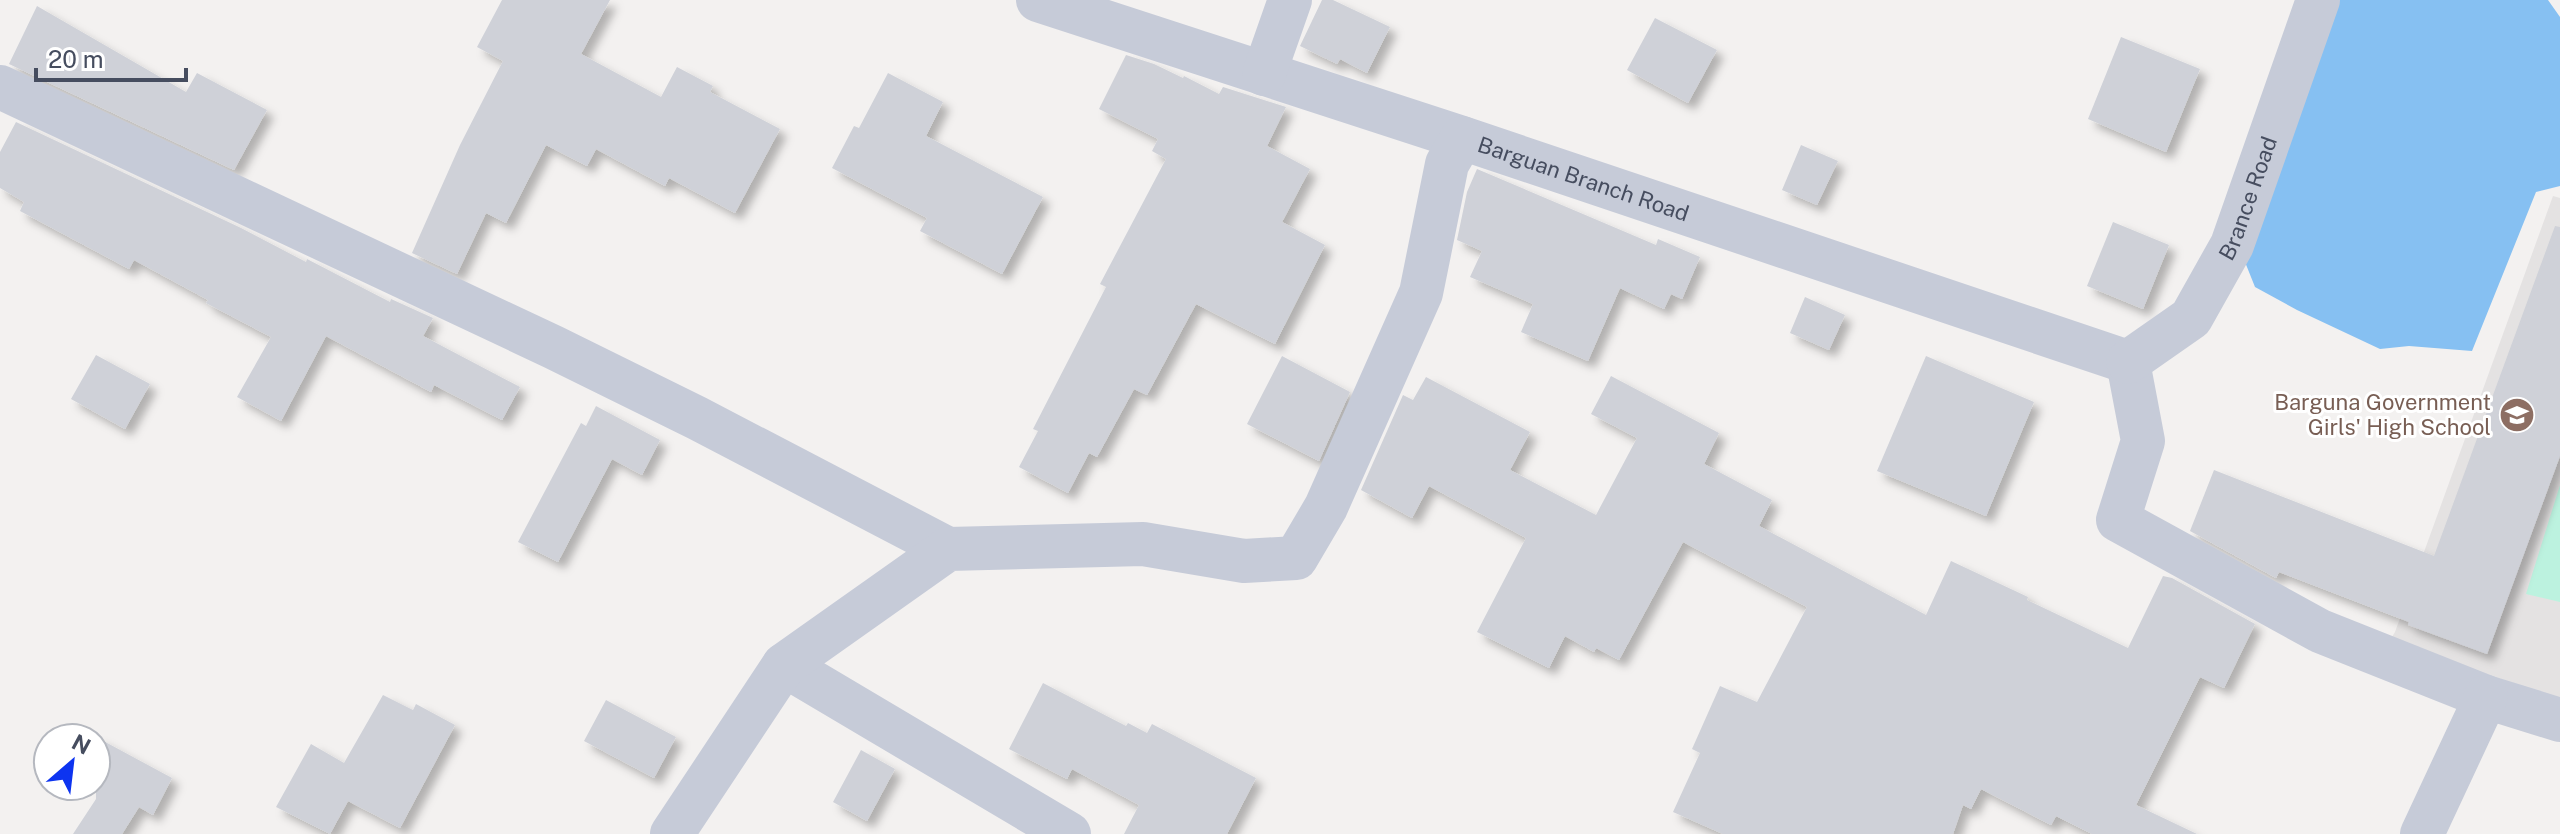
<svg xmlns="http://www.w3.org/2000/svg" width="2560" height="834" font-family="'Public Sans',sans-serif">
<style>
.education{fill:#e4e2e2}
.green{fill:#bcf2df}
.water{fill:#86c0f2}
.building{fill:#cfd1d8;filter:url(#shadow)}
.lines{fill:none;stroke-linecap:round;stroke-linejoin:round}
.minor{stroke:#c6cbd8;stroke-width:44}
.labels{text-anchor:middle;stroke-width:6;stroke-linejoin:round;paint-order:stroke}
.street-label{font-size:22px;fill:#464d5f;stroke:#fff}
.education-label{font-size:22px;fill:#785e54;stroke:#fff;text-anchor:end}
</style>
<defs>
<filter id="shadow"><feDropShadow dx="7" dy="7" stdDeviation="4" flood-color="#0004"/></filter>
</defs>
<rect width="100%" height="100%" fill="#f3f1f0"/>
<!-- education -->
<path class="education" d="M2553,196L2560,198V705L2377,661L2395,632Z"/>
<!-- green -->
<path class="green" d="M2560,485V602L2526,594Z"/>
<!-- water -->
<path class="water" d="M2339,0H2548L2560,17V186L2536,192L2472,351L2409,346L2380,349L2297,310L2255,287L2245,262L2313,57Z"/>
<!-- building -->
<path class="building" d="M502,0H610L581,54L661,97L677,67L713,86L710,92L780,129L735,213L669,178L665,186L596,149L587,166L546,145L506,223L486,213L457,274L412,253L460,145L503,61L477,47Z
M1322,0H1333L1390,27L1367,73L1340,59L1337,64L1300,46Z
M37,6L186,92L197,73L267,110L234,170L9,64Z
M1655,18L1717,50L1688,103L1627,70Z
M2121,37L2200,69L2166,152L2088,119Z
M1126,55L1154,64L1183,78L1184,76L1219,94L1223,87L1286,107L1267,146L1310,169L1282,222L1325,245L1275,344L1196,304L1147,395L1134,389L1097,457L1089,453L1068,493L1019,467L1038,431L1033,429L1106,287L1100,284L1166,159L1152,151L1158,139L1099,109Z
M888,73L943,102L926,136L1043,197L1002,274L920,231L927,218L832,168L854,126L859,128Z
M16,122L241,228L306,262L307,259L390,302L391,299L433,318L423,336L520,387L502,420L434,385L431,392L326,336L281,421L237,397L271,337L206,303L208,300L134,260L129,269L20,211L24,202L0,188V152Z
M1801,145L1838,161L1817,205L1782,190Z
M1477,169L1656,245L1658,239L1700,257L1682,299L1671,294L1664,309L1620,288L1588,361L1521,332L1533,304L1470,277L1482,251L1457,240L1467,192Z
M2113,222L2169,245L2143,309L2087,286Z
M2555,226L2560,227V456L2487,654L2408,625L2409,622L2279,572L2276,578L2190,531L2214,470L2434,556Z
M1805,297L1845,315L1829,350L1790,333Z
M96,355L150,384L125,429L71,399Z
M1282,356L1350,392L1319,461L1247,424Z
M1926,356L2034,402L1986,516L1877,471Z
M1611,376L1719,433L1704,464L1772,500L1759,526L1926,615L1951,561L2028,597L2027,600L2128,648L2163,576L2172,578L2255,624L2224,688L2200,677L2136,805L2197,834H2092L2056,816L2051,825L1981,789L1971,809L1963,805L1953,834H1723L1673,812L1700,753L1692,749L1720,686L1757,702L1807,607L1683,542L1619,660L1596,648L1594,652L1565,636L1549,668L1477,632L1526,538L1429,486L1412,518L1361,490L1403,395L1413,400L1426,377L1530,432L1510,470L1596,515L1637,438L1591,414Z
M596,406L660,440L642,475L612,459L558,562L518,542L581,423L586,426Z
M1043,683L1126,726L1128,723L1147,733L1152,724L1256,778L1227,834H1124L1139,805L1072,769L1067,779L1009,749Z
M383,695L413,710L416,704L455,725L400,828L348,801L330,834L276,807L311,744L344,763Z
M606,700L676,737L654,778L584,741Z
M96,737L172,778L153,815L139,807L122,834H73L96,799Z
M861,750L895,769L867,821L833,802Z"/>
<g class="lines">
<!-- minor -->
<g class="minor">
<path id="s1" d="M1038,0L1462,138L2128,362"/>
<path d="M1264,74L1290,0"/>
<path d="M0,87L553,347L697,418L948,549"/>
<path d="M2128,362L2143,441L2118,520L2320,631L2486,697L2560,720"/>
<path id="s2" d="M2128,362L2191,318L2232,245L2318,0"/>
<path d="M784,665L1069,834"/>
<path d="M672,834L784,665L948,549L1143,544L1244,561L1296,558L1326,507L1421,293L1447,164L1462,138"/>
<path d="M2422,834L2486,697"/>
</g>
</g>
<!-- icons -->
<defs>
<symbol id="university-disc" viewBox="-11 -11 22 22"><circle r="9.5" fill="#8d6e63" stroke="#fff"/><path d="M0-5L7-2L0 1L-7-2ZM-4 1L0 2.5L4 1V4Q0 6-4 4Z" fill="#fff"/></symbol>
</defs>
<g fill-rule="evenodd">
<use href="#university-disc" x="2497" y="395" width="40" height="40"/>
</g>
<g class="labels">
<!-- street labels -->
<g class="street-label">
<text dy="8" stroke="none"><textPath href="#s1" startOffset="574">Barguan Branch Road</textPath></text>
<text dy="8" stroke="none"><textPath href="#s2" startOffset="210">Brance Road</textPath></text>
</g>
<!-- education labels -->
<g class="education-label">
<text x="2491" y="410">Barguna Government<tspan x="2491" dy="25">Girls' High School</tspan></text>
</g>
</g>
<!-- north arrow -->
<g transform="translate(72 762) rotate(28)"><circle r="38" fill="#ffffff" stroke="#b5b8bf" stroke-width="2"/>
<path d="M0-6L14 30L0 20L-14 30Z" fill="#0d34f0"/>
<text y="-12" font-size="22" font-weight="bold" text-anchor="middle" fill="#464d5f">N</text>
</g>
<!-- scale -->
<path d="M36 68v12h150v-12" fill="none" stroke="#464d5f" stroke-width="4"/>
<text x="48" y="68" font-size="24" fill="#464d5f" stroke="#ffffff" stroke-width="6" paint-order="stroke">20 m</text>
</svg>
